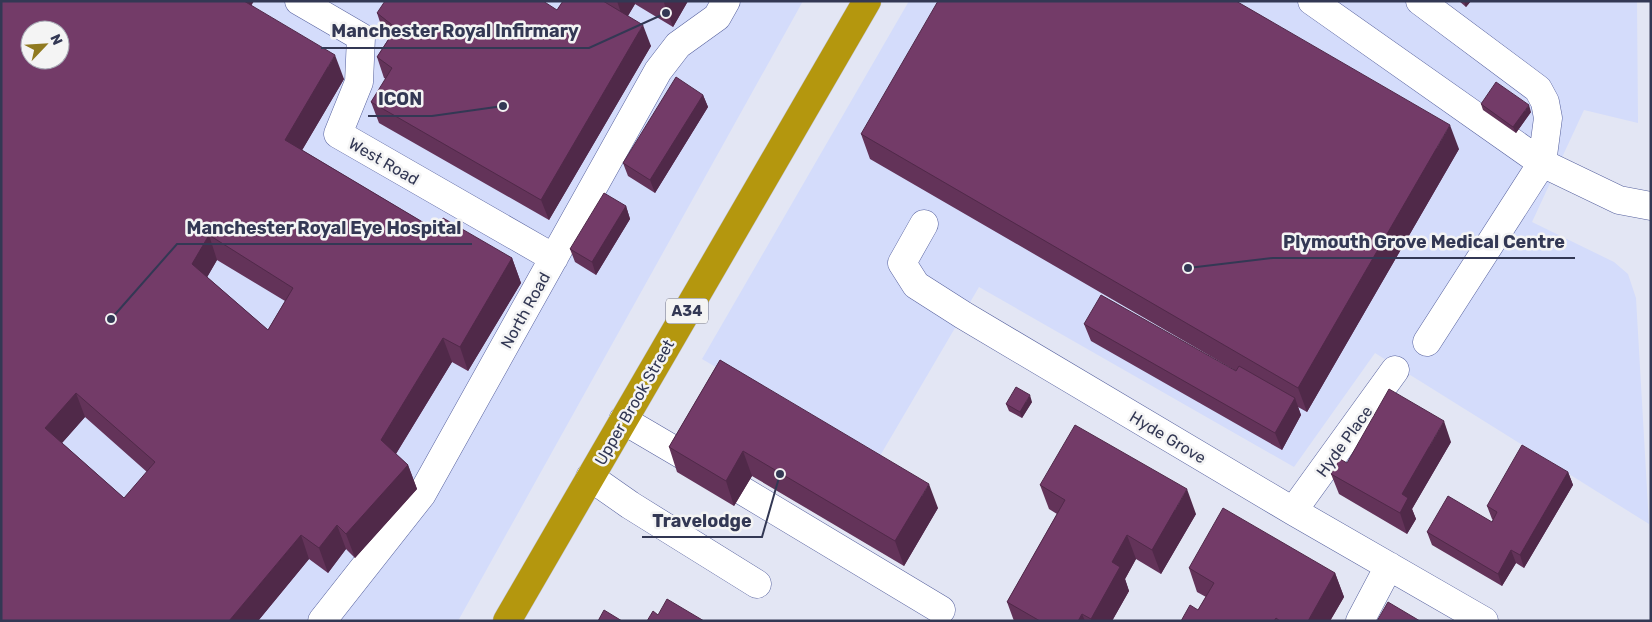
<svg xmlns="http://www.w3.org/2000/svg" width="1652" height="622" font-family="Rubik,sans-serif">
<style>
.built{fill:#d4dcfb;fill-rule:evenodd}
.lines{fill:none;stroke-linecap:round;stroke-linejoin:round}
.minor-casing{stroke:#56619e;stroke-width:29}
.highway-casing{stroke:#c2c3cc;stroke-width:29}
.minor{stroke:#fff;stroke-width:28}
.highway{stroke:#b4970e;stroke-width:28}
.wall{fill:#633359;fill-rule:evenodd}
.shaded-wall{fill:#502949}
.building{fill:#733b68;stroke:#502949;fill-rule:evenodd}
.labels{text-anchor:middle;stroke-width:5;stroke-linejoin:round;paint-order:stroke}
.shield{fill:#f4f4f4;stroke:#6d7084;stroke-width:1}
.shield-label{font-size:15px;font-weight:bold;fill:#333854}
.street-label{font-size:16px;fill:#333854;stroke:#f4f4f4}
.leader{fill:none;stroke:#333854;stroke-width:2}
.callout-dot{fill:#333854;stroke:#f4f4f4;stroke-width:2}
.callout-label{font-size:18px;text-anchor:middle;font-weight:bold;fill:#333854;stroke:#f4f4f4;stroke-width:5;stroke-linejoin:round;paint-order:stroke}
</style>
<rect width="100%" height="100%" fill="#e3e6f4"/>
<!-- built -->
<path class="built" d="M1,1H803L458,621H1ZM30,30H60V60H30Z
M909,1H1637L1638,123L1584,110L1532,222L1614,262L1628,274L1636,298L1649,524L1375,353L1294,467L979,287L877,461L702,359Z"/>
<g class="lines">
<defs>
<path id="minor" d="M299,1L361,37L359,82L338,134L554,258
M1312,1L1542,163L1619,200L1651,206
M1420,1L1538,89L1545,102L1548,118L1542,163L1427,342
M924,224L902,263L916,285L963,315L1293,511L1484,621
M623,420L686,457
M590,477L630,505L757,584
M743,491L941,610
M1293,511L1395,370
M322,621L422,494L658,71L678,45L717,17L726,1
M1360,621L1389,566"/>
<path id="highway" d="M507,621L867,1"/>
</defs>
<!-- minor casing -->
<use href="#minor" class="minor-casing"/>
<!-- highway casing -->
<use href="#highway" class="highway-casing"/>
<!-- minor -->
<use href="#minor" class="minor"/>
<!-- highway -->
<use href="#highway" class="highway"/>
</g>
<!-- wall -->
<path class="wall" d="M1,1L251,6L344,79L302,150L436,230L512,258L521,283L468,371L452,362L396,454L408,465L417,489L355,558L346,549L328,573L309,559L258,621H1ZM217,260L285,301L268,330L207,277ZM85,417L147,472L124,498L62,443Z
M563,1H688L673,27L635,4L628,16L651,46L549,220L379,123L371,102L386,79L384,78L377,57L389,38L384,34L377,13L557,10Z
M1459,1H1471L1466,7Z
M703,95L708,107L655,193L628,176L623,163Z
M1481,104L1531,112L1516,133L1483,110Z
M861,134L1459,149L1307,412L1298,407L1301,415L1282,450L1091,341L1084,324L1236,371L870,159Z
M626,206L630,219L596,275L575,262L570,249Z
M720,360L938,508L904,566L752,476L734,506L677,472L669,447Z
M1032,402L1022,418L1009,411L1006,404Z
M1451,442L1412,509L1416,519L1407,534L1339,494L1331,474L1347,463Z
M1568,472L1573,485L1524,568L1516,563L1502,586L1432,545L1427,532L1492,522L1493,520L1492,519L1487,506Z
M1040,485L1196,514L1161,574L1136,559L1125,579L1129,591L1112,621H1014L1007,602L1057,514L1049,509Z
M1189,568L1335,573L1344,597L1330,621H1181L1198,610L1206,597L1197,592Z"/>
<!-- shaded-wall -->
<path class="shaded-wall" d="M236,1H254L243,20Z
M617,1H634L635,4L624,22Z
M665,1H688L673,27L664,3Z
M1464,1H1471L1466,7Z
M643,25L651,46L549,220L541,200Z
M335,55L344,79L294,164L285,140Z
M703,95L708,107L655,193L650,180Z
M1529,105L1531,112L1516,133L1513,127Z
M1450,125L1459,149L1307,412L1298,388Z
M626,206L630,219L596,275L592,262Z
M209,235L217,260L201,288L192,264Z
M512,258L521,283L468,371L460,347Z
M443,338L452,362L389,465L381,440Z
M76,393L85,417L54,452L45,428Z
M1030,395L1032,402L1022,418L1020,412Z
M1295,398L1301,415L1282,450L1275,433Z
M1444,421L1451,442L1412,509L1416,519L1407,534L1400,513L1402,494Z
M743,451L752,476L734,506L726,481Z
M408,465L417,489L355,558L346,534Z
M1568,472L1573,485L1524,568L1520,555Z
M929,484L938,508L904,566L895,541Z
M1187,489L1196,514L1161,574L1152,550Z
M337,525L346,549L328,573L319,548Z
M301,535L309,559L258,621H229Z
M1127,535L1136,559L1125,579L1129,591L1112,621H1091V619L1112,562Z
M1511,550L1516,563L1502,586L1498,574Z
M1335,573L1344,597L1330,621H1308Z
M1082,614L1085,621H1078Z"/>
<!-- building -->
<path class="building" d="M1,1H244L335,55L285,140L436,230L443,218L512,258L460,347L443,338L381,440L408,465L346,534L337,525L319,548L301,535L229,621H1ZM30,30H60V60H30ZM209,235L293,288L268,330L192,264ZM76,393L155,462L124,498L45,428Z
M385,1H543L557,10L563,1H603L643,25L541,200L371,102L392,68L377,57L396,28L377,13Z
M938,1H1236L1450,125L1298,388L861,134Z
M676,77L703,95L650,180L623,163Z
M1496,82L1529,105L1513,127L1481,104Z
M604,193L626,206L592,262L570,249Z
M1101,295L1236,371L1239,366L1295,398L1275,433L1084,324Z
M720,360L929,484L895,541L743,451L726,481L669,447Z
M1016,387L1030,395L1020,412L1006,404Z
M1389,389L1444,421L1402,494L1408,498L1400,513L1331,474L1340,459L1347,463Z
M1075,425L1187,489L1152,550L1127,535L1112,562L1120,567L1091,619L1082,614L1078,621H1040L1007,602L1065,500L1040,485Z
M1522,445L1568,472L1520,555L1511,550L1498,574L1427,532L1448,496L1492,522L1497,512L1487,506Z
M1223,508L1335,573L1308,621H1280L1276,618L1274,621H1181L1190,605L1198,610L1214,583L1189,568Z
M667,599L704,621H647L653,611L658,615Z
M1388,602L1420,621H1377Z
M604,610L622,621H598Z"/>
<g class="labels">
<!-- shield labels -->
<rect class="shield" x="666" y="298.5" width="42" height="25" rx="4"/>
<g class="shield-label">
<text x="687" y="316">A34</text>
</g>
<!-- street labels -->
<g class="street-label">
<text transform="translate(384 161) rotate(30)" y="6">West Road</text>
<text transform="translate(525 310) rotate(-61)" y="6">North Road</text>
<text transform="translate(634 402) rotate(-60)" y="6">Upper Brook Street</text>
<text transform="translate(1168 437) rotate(31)" y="6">Hyde Grove</text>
<text transform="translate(1344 441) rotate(-54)" y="6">Hyde Place</text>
</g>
</g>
<!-- callouts -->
<path class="leader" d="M666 13L589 48H321M503 106L432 116H368M111 319L177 244H472M1188 268L1273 258H1575M780 474L762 537H642"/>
<g class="callout-dot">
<circle cx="666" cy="13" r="5"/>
<circle cx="503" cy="106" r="5"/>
<circle cx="111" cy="319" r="5"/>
<circle cx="1188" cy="268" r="5"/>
<circle cx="780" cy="474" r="5"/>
</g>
<g class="callout-label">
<text x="455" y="37">Manchester Royal Infirmary</text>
<text x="400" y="105">ICON</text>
<text x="324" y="234">Manchester Royal Eye Hospital</text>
<text x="1424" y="248">Plymouth Grove Medical Centre</text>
<text x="702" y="527">Travelodge</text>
</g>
<!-- border -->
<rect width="1652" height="622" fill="none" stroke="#333854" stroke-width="5"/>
<!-- north arrow -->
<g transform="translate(45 45) rotate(65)"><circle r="24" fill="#f4f4f4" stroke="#a7a9b4"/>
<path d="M0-4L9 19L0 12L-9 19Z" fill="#907a20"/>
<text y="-8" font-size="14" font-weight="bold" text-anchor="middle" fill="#333854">N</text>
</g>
</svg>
